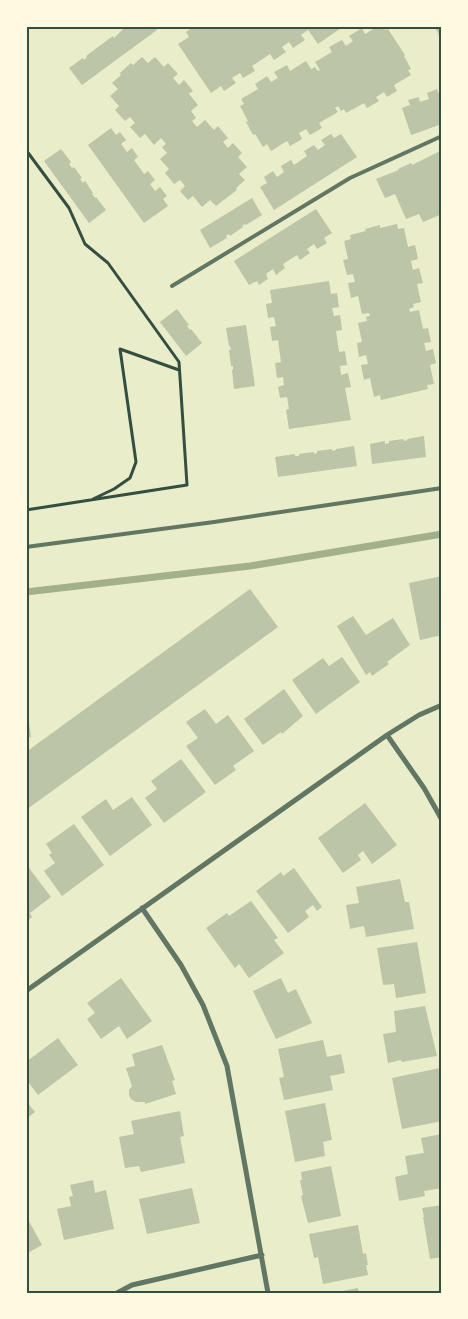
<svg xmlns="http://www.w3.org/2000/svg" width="468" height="1319" font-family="'Golos Text',sans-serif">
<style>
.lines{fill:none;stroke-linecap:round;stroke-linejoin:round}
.stream{stroke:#a3b18a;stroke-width:7}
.building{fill:#bcc5a7}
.path{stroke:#344e41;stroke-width:3}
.service{stroke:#617663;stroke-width:4}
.minor{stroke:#617663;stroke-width:5}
.neatline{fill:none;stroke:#344e41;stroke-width:2}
</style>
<rect width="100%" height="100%" fill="#e9edc9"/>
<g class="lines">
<!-- stream -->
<path class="stream" d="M26,592L250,566L442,534"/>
</g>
<!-- building -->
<path class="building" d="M126,26H154L157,30L82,85L69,68L83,58L84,60L87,57L86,56L113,36L114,38Z
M194,26H199L201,29L206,26H344L318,44L308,30L301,35L305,40L293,48L289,42L282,47L286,52L274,60L270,54L252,66L255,71L243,78L240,73L232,78L236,83L224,91L221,86L211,93L178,44L189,37L186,32Z
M378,26H383L385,30L388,29L405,55L404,56L411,69L408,70L411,75L394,85L397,91L387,97L384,92L376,97L379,101L367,108L364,103L346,113L344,109L341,111L338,106L335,108L338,112L319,123L322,128L310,135L306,129L299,133L302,139L290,146L287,141L271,151L267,144L263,147L255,134L253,135L246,122L248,121L240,106L244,104L241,99L258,89L255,84L267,76L271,82L278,78L274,72L287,65L290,71L306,61L311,69L315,67L318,71L320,70L315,62L332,52L329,47L342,40L346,46L353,41L349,36L362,28L365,34Z
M433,26H442V43L437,31Z
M142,57L148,63L155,57L164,67L168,63L178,74L173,78L179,85L184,80L193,91L189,94L198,105L191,111L196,118L192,121L197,127L205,120L214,130L218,126L228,138L223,142L228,148L233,143L242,153L238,157L247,167L239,174L245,180L236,188L237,190L216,206L210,200L202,207L193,196L188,200L180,191L185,186L180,180L174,184L165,173L169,169L160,159L167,153L162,147L166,144L161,138L154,145L145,134L140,138L130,127L135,123L130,117L125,121L115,110L119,106L110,96L118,89L112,83L121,75L120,73L131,63L133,65Z
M437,89L439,94L442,93V124L411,135L402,108L410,105L408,100L419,97L420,102L429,99L427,93Z
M111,128L116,135L120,132L126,140L121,144L127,152L132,148L138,157L134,160L144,174L148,171L155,180L150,184L155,191L160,187L167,196L163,199L168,206L144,223L88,145Z
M331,134L334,138L341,134L357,157L274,210L260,187L267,183L264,177L273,171L277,177L284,172L281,166L291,160L294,165L307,156L304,151L314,145L318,150L325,145L321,140Z
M61,149L71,162L69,164L72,168L74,167L82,178L80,179L83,183L85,181L93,193L92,194L95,198L96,197L106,210L89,223L44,161Z
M442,150V174L440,175L442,178V204L439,206L442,214L423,222L419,214L406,219L395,194L385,198L376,179L399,170L398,169L411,163L412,165Z
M252,198L262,215L246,225L245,224L242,226L243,227L230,236L229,234L226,236L227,238L210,248L200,230Z
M316,209L332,233L324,238L327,243L317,249L314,244L307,249L310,253L300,260L297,255L283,264L285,268L276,275L273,269L266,274L268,279L259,285L257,281L249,285L234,261Z
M397,224L398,229L404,228L408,247L415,245L418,259L411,261L413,270L419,268L423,283L417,284L421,302L413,304L414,307L409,309L410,312L419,310L423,329L428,328L431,342L424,343L426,351L433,349L436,363L430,365L434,384L427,385L428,389L381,400L380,395L374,397L370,378L364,380L361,365L368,364L366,355L359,357L357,343L362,342L358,323L367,321L366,317L370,316L369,313L362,314L358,296L351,298L348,283L355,282L353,274L347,275L343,260L348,259L344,241L351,239L350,235L366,231L365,229L380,225V228Z
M329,281L331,294L337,293L339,307L332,308L334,316L340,315L342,330L336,331L339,352L345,351L347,365L340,366L341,375L348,373L351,387L345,388L351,420L289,429L286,410L289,409L287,397L280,398L278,387L284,385L283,377L277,378L275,363L281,362L278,340L272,341L270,327L276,326L274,317L268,318L266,304L272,303L270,290Z
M177,309L189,325L187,326L190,330L191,329L202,343L186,356L160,322Z
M246,325L255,386L234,389L232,370H233V366H231L229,350H231L230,346H229L226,328Z
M424,436L426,457L372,464L370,444L385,441V444L389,443V441L403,439L404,441L408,440L407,439Z
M354,446L357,466L278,477L275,457L295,454V456H299V454L314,452V454L317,453V451L332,449V451L336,450V449Z
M442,576V635L420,640L409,583Z
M250,589L278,627L26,810V752Z
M353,616L366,635L393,618L410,645L387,662L389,664L372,676L370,672L366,675L337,626Z
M342,657L360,682L316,714L292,680L323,658L329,666Z
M284,689L303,716L282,734L281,732L263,745L244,719Z
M27,708L31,737L26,738V709Z
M205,709L216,724L228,715L254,751L233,766L236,770L215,785L186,746L198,738L186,722Z
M181,759L206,792L164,823L145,798L157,789L151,781Z
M132,797L152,825L110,856L81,817L106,799L113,810Z
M365,803L397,845L372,864L363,851L358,855L361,860L343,873L318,838Z
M74,824L104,865L62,896L44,871L55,863L49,855L52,853L46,844Z
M26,864L51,897L30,913L32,917L26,922Z
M294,868L322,907L317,911L313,905L305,911L309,917L288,933L256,891L281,872L283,876Z
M400,879L405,902H409L414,929L366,937L364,926L350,929L346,905L359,903L356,887Z
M251,901L278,938L274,940L284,953L249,978L239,964L235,968L206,928L227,913L229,916Z
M417,942L426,993L396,998L394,984L383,985L377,948Z
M121,978L152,1021L127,1039L119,1026L101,1039L87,1019L95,1013L87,1003Z
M281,978L288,993L296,989L312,1023L276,1039L253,991Z
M425,1006L437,1056L402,1062L401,1060L388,1063L383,1034L396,1032L394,1011Z
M58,1038L78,1065L38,1095L26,1079V1062Z
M323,1040L327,1057L341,1054L345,1073L330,1076L333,1090L284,1100L279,1078L284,1077L278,1049Z
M162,1045L175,1080L172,1081L176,1094L145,1104V1102H136L131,1099L129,1095V1090L132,1086L126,1068L135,1066L132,1054Z
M440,1068L442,1121L402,1129L392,1078Z
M26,1101L35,1112L26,1119Z
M325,1103L332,1140L323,1142L325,1156L295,1162L285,1111Z
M180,1111L184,1136L180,1137L185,1163L141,1172L139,1166L125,1168L119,1137L134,1134L131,1121Z
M442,1134V1188L424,1191L425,1196L399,1201L395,1177L408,1174L405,1156L424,1153L421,1138Z
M331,1166L341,1216L308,1223L301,1196L303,1195L300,1180H302L301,1172Z
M93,1180L95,1193L106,1190L114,1229L64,1240L57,1209L71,1206L69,1197L73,1196L70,1185Z
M192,1188L200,1223L147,1234L139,1199Z
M442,1205V1257L430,1259L423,1217H424L422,1208Z
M26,1216L42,1245L26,1254Z
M358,1225L363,1254L366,1253L368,1265H366L368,1275L323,1284L318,1257L314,1258L309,1234Z
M358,1288L359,1293H337V1292Z"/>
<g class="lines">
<!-- path -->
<path class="path" d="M26,150L69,208L85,244L108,263L179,362L187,485L26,510
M93,499L114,489L130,478L136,462L120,349L179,370"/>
<!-- service -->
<path class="service" d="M172,286L350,178L442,136
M26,547L214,522L442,488"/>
<!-- minor -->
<path class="minor" d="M387,735L424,788L442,820
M142,908L181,965L203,1005L227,1066L268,1293
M26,991L387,735L419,715L442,705
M117,1293L132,1285L262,1255"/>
</g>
<!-- border -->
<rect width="468" height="1319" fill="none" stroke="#fefae0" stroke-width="55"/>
<rect x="28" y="28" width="412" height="1264" class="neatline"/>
</svg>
